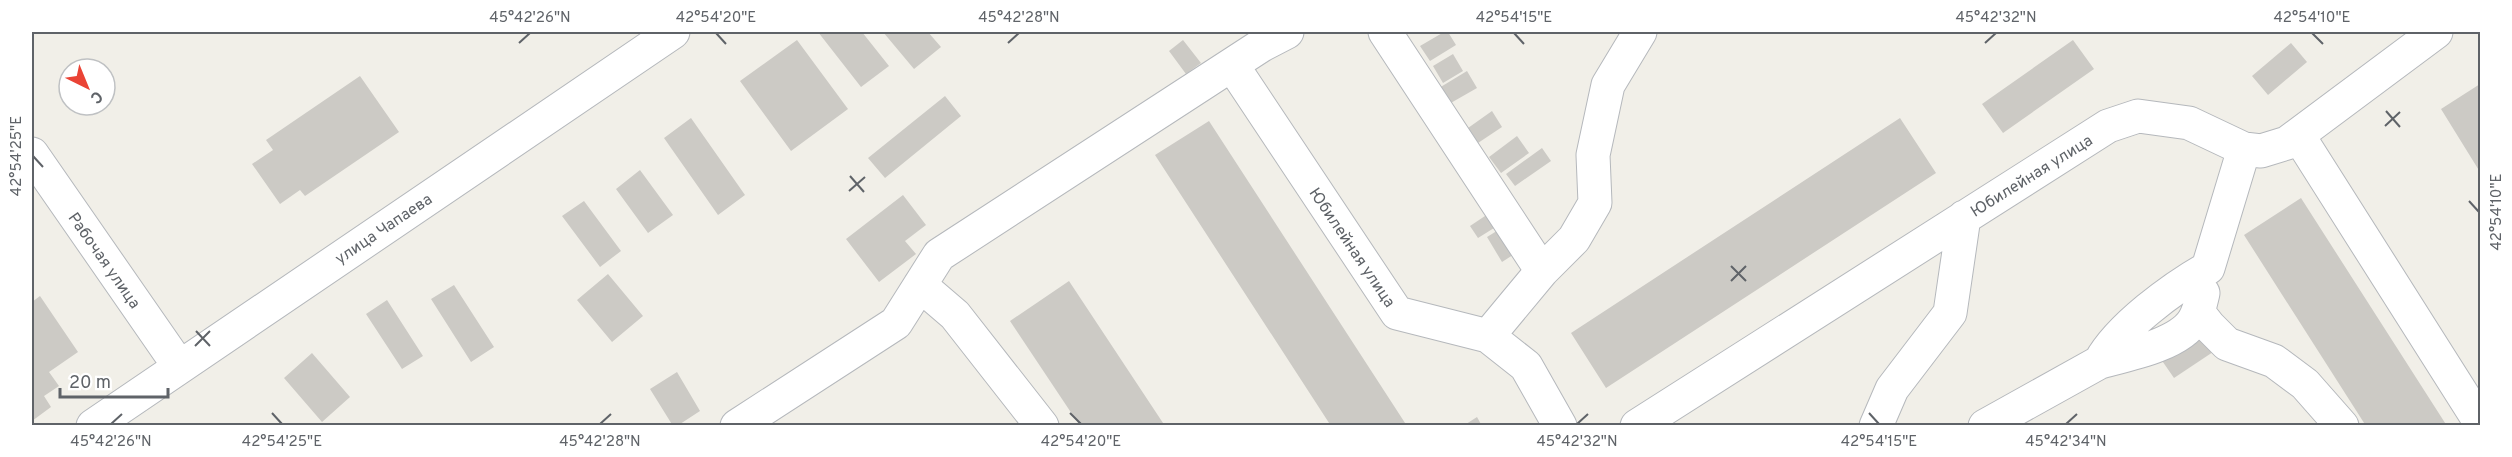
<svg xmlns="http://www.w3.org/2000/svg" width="2512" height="457" font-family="Overpass,sans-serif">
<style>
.building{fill:#cccac5}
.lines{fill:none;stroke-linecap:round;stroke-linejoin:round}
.minor-casing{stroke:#b5b8bc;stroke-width:35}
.minor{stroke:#fff;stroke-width:33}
.ticks{fill:none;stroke:#5f6368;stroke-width:2}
.labels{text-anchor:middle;stroke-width:5;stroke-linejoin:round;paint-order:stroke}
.street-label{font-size:16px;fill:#5f6368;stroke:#fff}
.neatline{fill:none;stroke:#5f6368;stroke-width:2}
.ticks-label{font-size:15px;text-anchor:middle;fill:#5f6368}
</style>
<rect width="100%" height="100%" fill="#f1efe8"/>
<!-- building -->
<path class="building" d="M818,32H862L889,66L861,87Z
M883,32H928L941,47L914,69Z
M1444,32H1448L1456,45L1430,61L1420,46Z
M797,40L848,109L791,151L740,81Z
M1183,40L1201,63L1186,74L1169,51Z
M2073,40L2094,69L2003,133L1982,104Z
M2291,43L2307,62L2268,95L2252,76Z
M1453,54L1463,71L1443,83L1433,66Z
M1467,71L1477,88L1449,104L1439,88Z
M360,76L399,132L305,196L300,190L280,204L252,164L273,150L266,140Z
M2480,84V172L2441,109Z
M945,96L961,116L885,178L868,158Z
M1492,111L1502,127L1478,143L1468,128Z
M691,118L745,195L718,215L664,138Z
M1900,118L1936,173L1606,388L1571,333Z
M1209,121L1407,426H1331L1155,155Z
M1517,136L1529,153L1501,173L1489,157Z
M1542,148L1551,161L1515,186L1506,174Z
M640,170L673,215L648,233L616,189Z
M903,195L926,225L905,241L916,254L879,282L846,239Z
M2301,198L2447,426H2366L2244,235Z
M584,201L621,251L600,267L562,216Z
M1494,210L1502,223L1478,238L1470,226Z
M1500,229L1516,253L1502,262L1487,237Z
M608,274L643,316L612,342L577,300Z
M1069,281L1165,426H1080L1010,321Z
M454,285L494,347L471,362L431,299Z
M40,296L78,352L49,372L59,386L44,396L51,407L32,421V302Z
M387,300L423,356L402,369L366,314Z
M2198,324L2216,350L2174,378L2156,352Z
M312,353L350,397L322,422L284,378Z
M677,372L700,411L677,426H673L650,389Z
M1477,417L1482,426H1463Z"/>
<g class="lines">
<defs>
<path id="minor" d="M1385,32L1542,271L1488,336
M1232,65L1397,313L1488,336L1526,366L1560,426
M2298,135L2478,419
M32,154L179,366
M1542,271L1574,239L1595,203L1593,155L1608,85L1640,32
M920,285L955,315L1042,426
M2198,312L2209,326L2227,344L2274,361L2305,384L2342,426
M2100,362C2126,355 2179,345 2194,320C2199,312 2201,302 2203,293
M93,426L673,32
M737,426L896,323L939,255L1262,45L1287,32
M1637,426L2108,126L2138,116L2189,123L2244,149L2261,151L2287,143L2436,32
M1876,426L1892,389L1950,313L1964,217
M1985,426L2100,362C2119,327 2173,288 2208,268L2244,149"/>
</defs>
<!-- minor casing -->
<use href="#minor" class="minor-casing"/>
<!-- minor -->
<use href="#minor" class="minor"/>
</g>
<!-- ticks -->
<path class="ticks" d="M716,33L726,44M1514,33L1524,44M2312,33L2323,44M519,43L530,33M1008,43L1019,33M1985,43L1996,33M2386,111L2400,127M2385,126L2400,112M33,156L43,167M850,176L864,192M849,191L865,177M2469,201L2479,212M1731,266L1746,281M1731,281L1746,266M196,331L210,346M195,346L210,331M272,413L282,424M1070,413L1081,424M1869,413L1879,424M111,424L122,414M600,424L611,414M1577,424L1588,414M2066,424L2077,414"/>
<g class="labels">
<!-- street labels -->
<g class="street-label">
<text transform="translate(2031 175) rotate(-32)" y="6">Юбилейная улица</text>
<text transform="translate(383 228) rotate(-34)" y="6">улица Чапаева</text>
<text transform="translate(1353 247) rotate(56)" y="6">Юбилейная улица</text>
<text transform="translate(105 260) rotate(55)" y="6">Рабочая улица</text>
</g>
</g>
<!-- border -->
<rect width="2512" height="457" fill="none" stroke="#ffffff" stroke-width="66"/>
<!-- north arrow -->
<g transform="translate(87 87) rotate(137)"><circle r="28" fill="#ffffff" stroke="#bfc1c3" stroke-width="1.5"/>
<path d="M0-4.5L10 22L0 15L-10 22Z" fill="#ea4335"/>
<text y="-9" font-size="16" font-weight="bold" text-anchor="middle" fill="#5f6368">С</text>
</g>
<!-- scale -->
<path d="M60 388v9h108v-9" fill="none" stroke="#5f6368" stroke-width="3"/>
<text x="69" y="388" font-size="18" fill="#5f6368" stroke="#ffffff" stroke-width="4.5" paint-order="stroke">20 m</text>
<rect x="33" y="33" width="2446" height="391" class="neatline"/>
<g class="ticks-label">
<text x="530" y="22">45°42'26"N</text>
<text x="716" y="22">42°54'20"E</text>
<text x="1019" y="22">45°42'28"N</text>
<text x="1514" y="22">42°54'15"E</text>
<text x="1996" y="22">45°42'32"N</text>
<text x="2312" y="22">42°54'10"E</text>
<text transform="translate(16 156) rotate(-90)" y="5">42°54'25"E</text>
<text transform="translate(2496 212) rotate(-90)" y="5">42°54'10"E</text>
<text x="111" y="446">45°42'26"N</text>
<text x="282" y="446">42°54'25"E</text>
<text x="600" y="446">45°42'28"N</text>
<text x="1081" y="446">42°54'20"E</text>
<text x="1577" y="446">45°42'32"N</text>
<text x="1879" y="446">42°54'15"E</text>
<text x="2066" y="446">45°42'34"N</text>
</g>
</svg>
